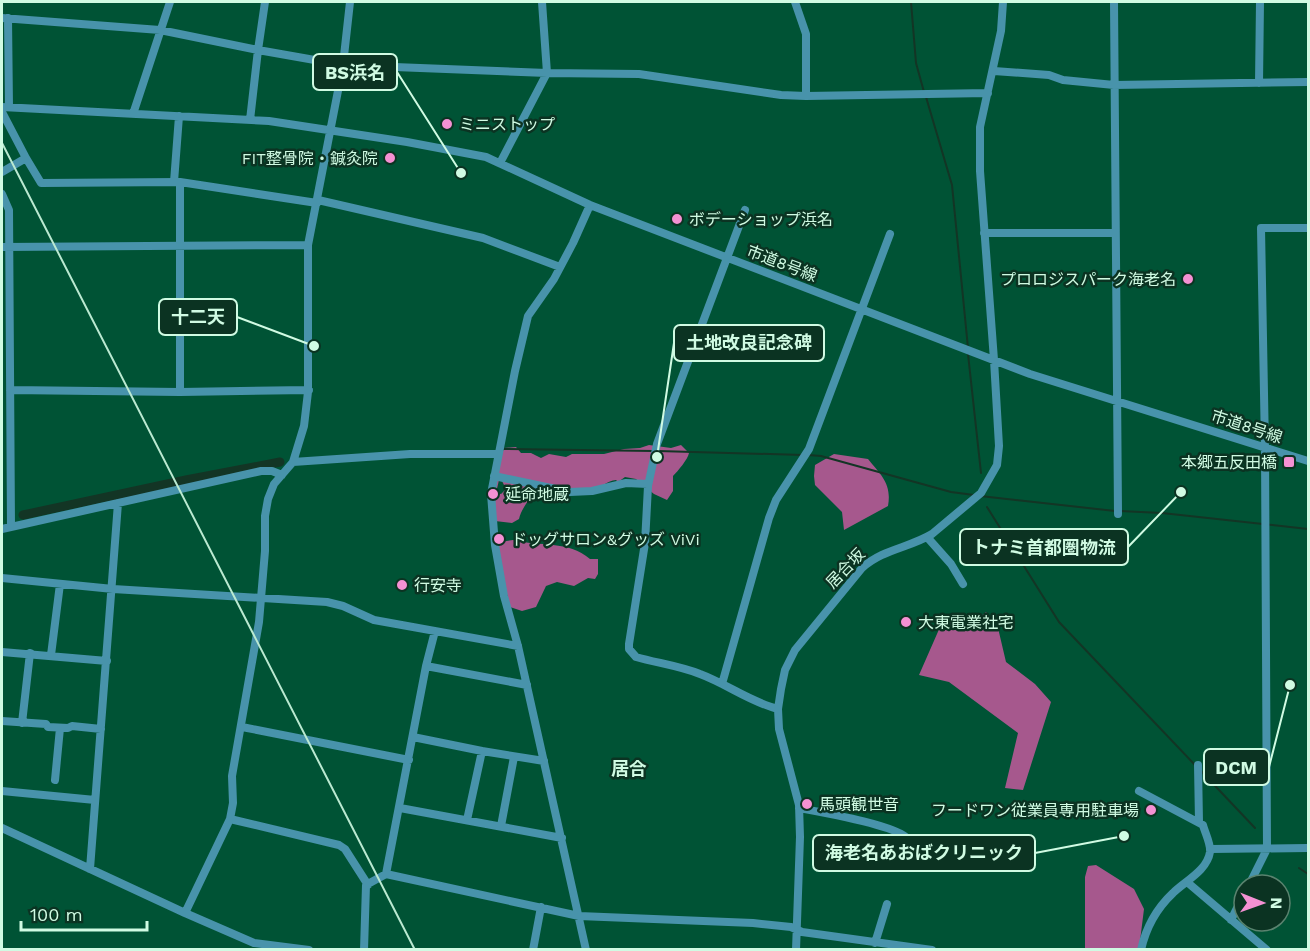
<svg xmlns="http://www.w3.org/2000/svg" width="1310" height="951" font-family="'Work Sans','Noto Sans JP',sans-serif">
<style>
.forest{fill:#a6588d}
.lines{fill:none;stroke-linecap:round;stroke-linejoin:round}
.stream{stroke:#133525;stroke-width:2}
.canal{stroke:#133525;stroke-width:9}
.minor{stroke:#4893ab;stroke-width:8}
.rail{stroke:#bae9d1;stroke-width:2}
.poi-dot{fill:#f491d3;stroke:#0b3322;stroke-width:2}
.labels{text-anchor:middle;stroke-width:5;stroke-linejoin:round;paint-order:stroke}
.poi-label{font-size:16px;fill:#d0fbe3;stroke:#0b3322;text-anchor:start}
.street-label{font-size:16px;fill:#d0fbe3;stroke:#0b3322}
.neighbourhood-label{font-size:18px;font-weight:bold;fill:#d0fbe3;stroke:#0b3322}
.leader{fill:none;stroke:#d0fbe3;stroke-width:2}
.callout-dot{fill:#d0fbe3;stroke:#0b3322;stroke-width:2}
.callout{fill:#0b3322;stroke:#d0fbe3;stroke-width:2}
.callout-label{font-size:18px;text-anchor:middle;font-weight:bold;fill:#d0fbe3}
</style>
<rect width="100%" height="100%" fill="#005335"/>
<!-- forest -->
<path class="forest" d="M649,445L671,448L681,445L689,453C688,459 678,471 673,476V491L667,500L654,494L636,479L625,477L618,482L616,480C607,481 602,487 593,489C576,493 555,486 538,483C533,497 522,506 519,519L512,523L495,521L493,496L497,480H499L496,493L501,494L506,489L497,471L504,448L516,447L521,453H531L541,458L549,454L566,457L572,454H604L624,449L640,448Z
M834,454L868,459C881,475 892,484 888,506L844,530L842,512L815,485L814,476L815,465Z
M513,540C540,547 568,540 590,559H598V574L595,579L588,578L574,586L557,582L546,586L536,607L522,611L510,607L496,546L500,542Z
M986,612L998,628L1006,662L1035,684L1051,702L1023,790L1005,788L1018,733L949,682L919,675L944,618L964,631Z
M1096,865L1134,889L1144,909L1139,949L1085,950V877L1088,866Z"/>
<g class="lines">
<!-- stream -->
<path class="stream" d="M911,2L916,63L924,92
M926,97L952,185L968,348
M968,354L981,473
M503,449L653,451
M658,451L803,455
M808,455L821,456L951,492L974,495
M980,496L1115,511
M987,507L1059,622L1195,765
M1120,511L1162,513L1308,529
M1201,771L1255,828
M1299,868L1308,874"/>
<!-- canal -->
<path class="canal" d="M23,515L186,480L280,462"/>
<!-- minor -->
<path class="minor" d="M795,2L806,34V96
M1114,2L1118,514
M2,18L160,30L258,50L265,2
M8,18L9,107
M994,71L1049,75L1063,80L1114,85L1308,82
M1259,83L1260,2
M2,107L269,121L407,142L486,157L590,205L1030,374L1308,461
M2,112L26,158L2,172
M133,114L170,2
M250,120L258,50L343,65L547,73L639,74L781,95L806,96L988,93
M26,158L41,183L180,182L317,203
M500,163L547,73L542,2
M174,182L179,116
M180,182V392
M2,194L9,210L11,527
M318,200L483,238L560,267
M745,210L657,444L648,486L645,543L629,644V649L636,657C657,663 680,666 700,674C727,684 750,702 778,709
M984,233H1115
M2,247L308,245
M10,390L180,392L309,390
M293,462L410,454H498
M494,476L570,492L592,491L626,483L648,484
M2,529L261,471H272L282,475
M927,537L951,564L963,584
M2,578L113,589L327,602L343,606L374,620L518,646
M2,652L107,661
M51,655L60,584
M426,666L527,685
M722,684L769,518L776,500L809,449L890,234
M2,721L46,724L48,727L68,728L72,726L101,729
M22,723L30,653
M242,727L409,760
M413,737L482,751L544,761
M1198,765L1199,822
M55,780L60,728
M2,791L95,800
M1139,791L1203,825C1205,833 1211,844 1210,852C1207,871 1185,881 1173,893C1156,909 1146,927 1141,950
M400,808L562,838
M799,808C820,812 897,825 908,839C912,845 910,852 909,858
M230,819L339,845L345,849L368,885
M467,820L482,751
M501,826L514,757
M2,828L185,913L254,943L309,950
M1211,849L1308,848
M90,869L118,503
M386,874L426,666L435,631
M1187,882L1267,950
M1249,885L1267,849L1265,448L1261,228H1308
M185,913L230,819L233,803L232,776L259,622L265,551V516L268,499L274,484L293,462L304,426L308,392V245L343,65L350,2
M1231,920L1244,894
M875,943L887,904
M364,950L366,885L386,874L579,916L753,923L791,927L802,932L932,950
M533,950L541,907
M586,950L518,646L504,596L495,545L491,494L515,371L528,316L554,279L573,243L590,205
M796,950L800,837L799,805L779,729L778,709L781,689L785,670L795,650L862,568C883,549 909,548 932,534L981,493L997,465L999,446L994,360L980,171V127L1001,31L1003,2"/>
<!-- rail -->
<path class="rail" d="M2,143L415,950"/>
</g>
<!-- markers -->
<g class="poi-dot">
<circle cx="447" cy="124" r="6"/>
<circle cx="390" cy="158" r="6"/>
<circle cx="677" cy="219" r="6"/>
<circle cx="1188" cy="279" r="6"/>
<rect x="1283" y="456" width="12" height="12" rx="3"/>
<circle cx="493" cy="494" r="6"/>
<circle cx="499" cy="539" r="6"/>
<circle cx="402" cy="585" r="6"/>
<circle cx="906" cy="622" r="6"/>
<circle cx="807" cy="804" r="6"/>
<circle cx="1151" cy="810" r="6"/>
</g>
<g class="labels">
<!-- poi labels -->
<g class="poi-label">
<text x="459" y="130">ミニストップ</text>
<text x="378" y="164" text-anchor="end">FIT整骨院・鍼灸院</text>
<text x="689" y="225">ボデーショップ浜名</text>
<text x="1176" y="285" text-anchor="end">プロロジスパーク海老名</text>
<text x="1277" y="468" text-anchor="end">本郷五反田橋</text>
<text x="505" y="500">延命地蔵</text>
<text x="511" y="545">ドッグサロン&amp;グッズ ViVi</text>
<text x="414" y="591">行安寺</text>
<text x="918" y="628">大東電業社宅</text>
<text x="819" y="810">馬頭観世音</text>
<text x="1139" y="816" text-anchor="end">フードワン従業員専用駐車場</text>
</g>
<!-- street labels -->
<g class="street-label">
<text transform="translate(782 263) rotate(21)" y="6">市道8号線</text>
<text transform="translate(1247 426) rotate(18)" y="6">市道8号線</text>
<text transform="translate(845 568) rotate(-46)" y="6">居合坂</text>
</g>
<!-- neighbourhood labels -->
<g class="neighbourhood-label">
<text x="629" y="775">居合</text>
</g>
</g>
<!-- callouts -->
<path class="leader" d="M461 173L397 72M314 346L237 317M657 457L674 343M1181 492L1128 547M1290 685L1269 767M1124 836L1035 853"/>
<g class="callout-dot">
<circle cx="461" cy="173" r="6"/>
<circle cx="314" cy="346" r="6"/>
<circle cx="657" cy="457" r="6"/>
<circle cx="1181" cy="492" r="6"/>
<circle cx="1290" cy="685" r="6"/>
<circle cx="1124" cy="836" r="6"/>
</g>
<g class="callout">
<rect x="313" y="54" width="84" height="36" rx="6"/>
<rect x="159" y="299" width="78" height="36" rx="6"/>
<rect x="674" y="325" width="150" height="36" rx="6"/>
<rect x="960" y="529" width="168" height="36" rx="6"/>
<rect x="1204" y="749" width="65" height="36" rx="6"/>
<rect x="813" y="835" width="222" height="36" rx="6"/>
</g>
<g class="callout-label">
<text x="355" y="79">BS浜名</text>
<text x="198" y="323">十二天</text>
<text x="749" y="349">土地改良記念碑</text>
<text x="1044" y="554">トナミ首都圏物流</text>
<text x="1236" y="774">DCM</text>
<text x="924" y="859">海老名あおばクリニック</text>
</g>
<!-- border -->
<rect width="1310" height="951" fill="none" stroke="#d0fbe3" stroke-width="6"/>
<!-- north arrow -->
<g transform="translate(1262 903) rotate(91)"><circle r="28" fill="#0b3322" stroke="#5a836f" stroke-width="1.5"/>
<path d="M0-4.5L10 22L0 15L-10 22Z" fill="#f491d3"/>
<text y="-9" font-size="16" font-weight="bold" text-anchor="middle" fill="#d0fbe3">N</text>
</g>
<!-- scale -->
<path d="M21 921v9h126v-9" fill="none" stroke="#d0fbe3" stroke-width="3"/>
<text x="30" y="921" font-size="18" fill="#d0fbe3" stroke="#0b3322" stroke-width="4.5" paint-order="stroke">100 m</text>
</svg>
